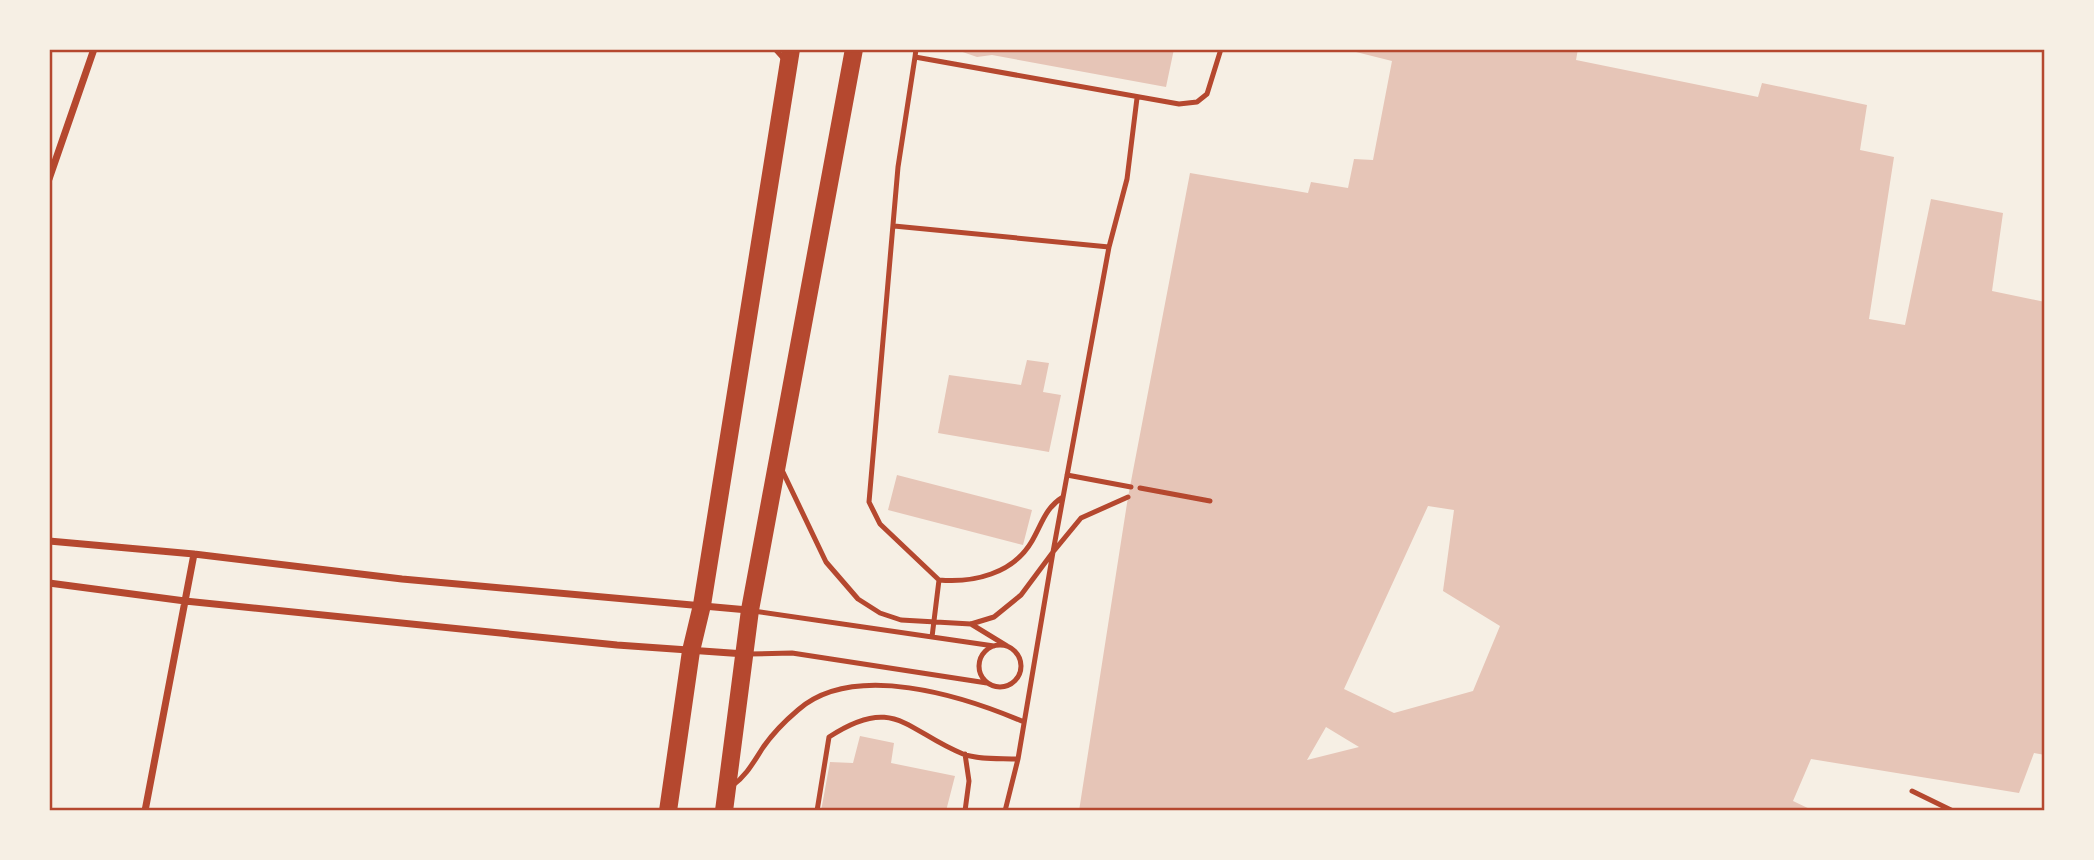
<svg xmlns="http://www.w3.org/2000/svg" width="2094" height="860" font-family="Helvetica,sans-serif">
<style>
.building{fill:#e6c5b7;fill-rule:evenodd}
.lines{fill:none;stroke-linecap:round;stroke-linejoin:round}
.service{stroke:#b5482f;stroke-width:5}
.minor{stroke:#b5482f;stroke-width:7}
.primary{stroke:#b5482f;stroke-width:18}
.neatline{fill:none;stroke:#b5482f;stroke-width:2.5}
</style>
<rect width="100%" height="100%" fill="#f6efe4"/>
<!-- building -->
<path class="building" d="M954,49H1174L1166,87L992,55L977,57Z
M1344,49H1578L1576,60L1758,97L1762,83L1867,105L1860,150L1894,157L1869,319L1905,325L1931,199L2003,213L1992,291L2045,302V755L2034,753L2019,793L1811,759L1793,801L1814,811H1079L1128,497L1190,173L1308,193L1311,182L1348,188L1354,159L1373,160L1392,61ZM1428,506L1454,510L1443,591L1500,626L1473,691L1394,713L1344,689ZM1326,727L1359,747L1307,760Z
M1027,360L1049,363L1043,392L1061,395L1049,452L938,433L949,375L1021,385Z
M897,475L1032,510L1023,545L888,510Z
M860,736L894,743L891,763L955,776L946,811H821L830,762L853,763Z"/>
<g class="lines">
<!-- service -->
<path class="service" d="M775,49L784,59
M916,49L915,57L1179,104L1197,102L1207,94L1221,49
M915,57L898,167L869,502L880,524L939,580L932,637
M894,226L1109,247
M782,470L826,562L858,599L880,613L901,620L971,624L994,617L1021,595L1053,552L1109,247L1127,179L1137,98
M1067,475L1131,487
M1140,488L1210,501
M939,580C973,583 1013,574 1032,541C1042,524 1045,508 1063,497
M753,611L994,646
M971,624L1007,646
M979 666a21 21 0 1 1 42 0a21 21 0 1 1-42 0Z
M748,654L792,653L987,683
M732,786C746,776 753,763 762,749C772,734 785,721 798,710C854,661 963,696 1024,722
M1912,791L1953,811
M817,811L829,737C895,694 906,731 963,754C979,760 1001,758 1018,759L1053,552L1081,518L1128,497
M965,811L969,781L965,754
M1005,811L1018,759"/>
<!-- minor -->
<path class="minor" d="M49,179L94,49
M49,541L194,554L402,579L748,610
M49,583L185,601L617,645L745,654
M145,811L194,554"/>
<!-- primary -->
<path class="primary" d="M668,811L691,651L702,605L791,49
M724,811L750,610L854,49"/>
</g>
<!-- border -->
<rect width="2094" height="860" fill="none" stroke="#f6efe4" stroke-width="102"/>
<rect x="51" y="51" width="1992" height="758" class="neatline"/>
</svg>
